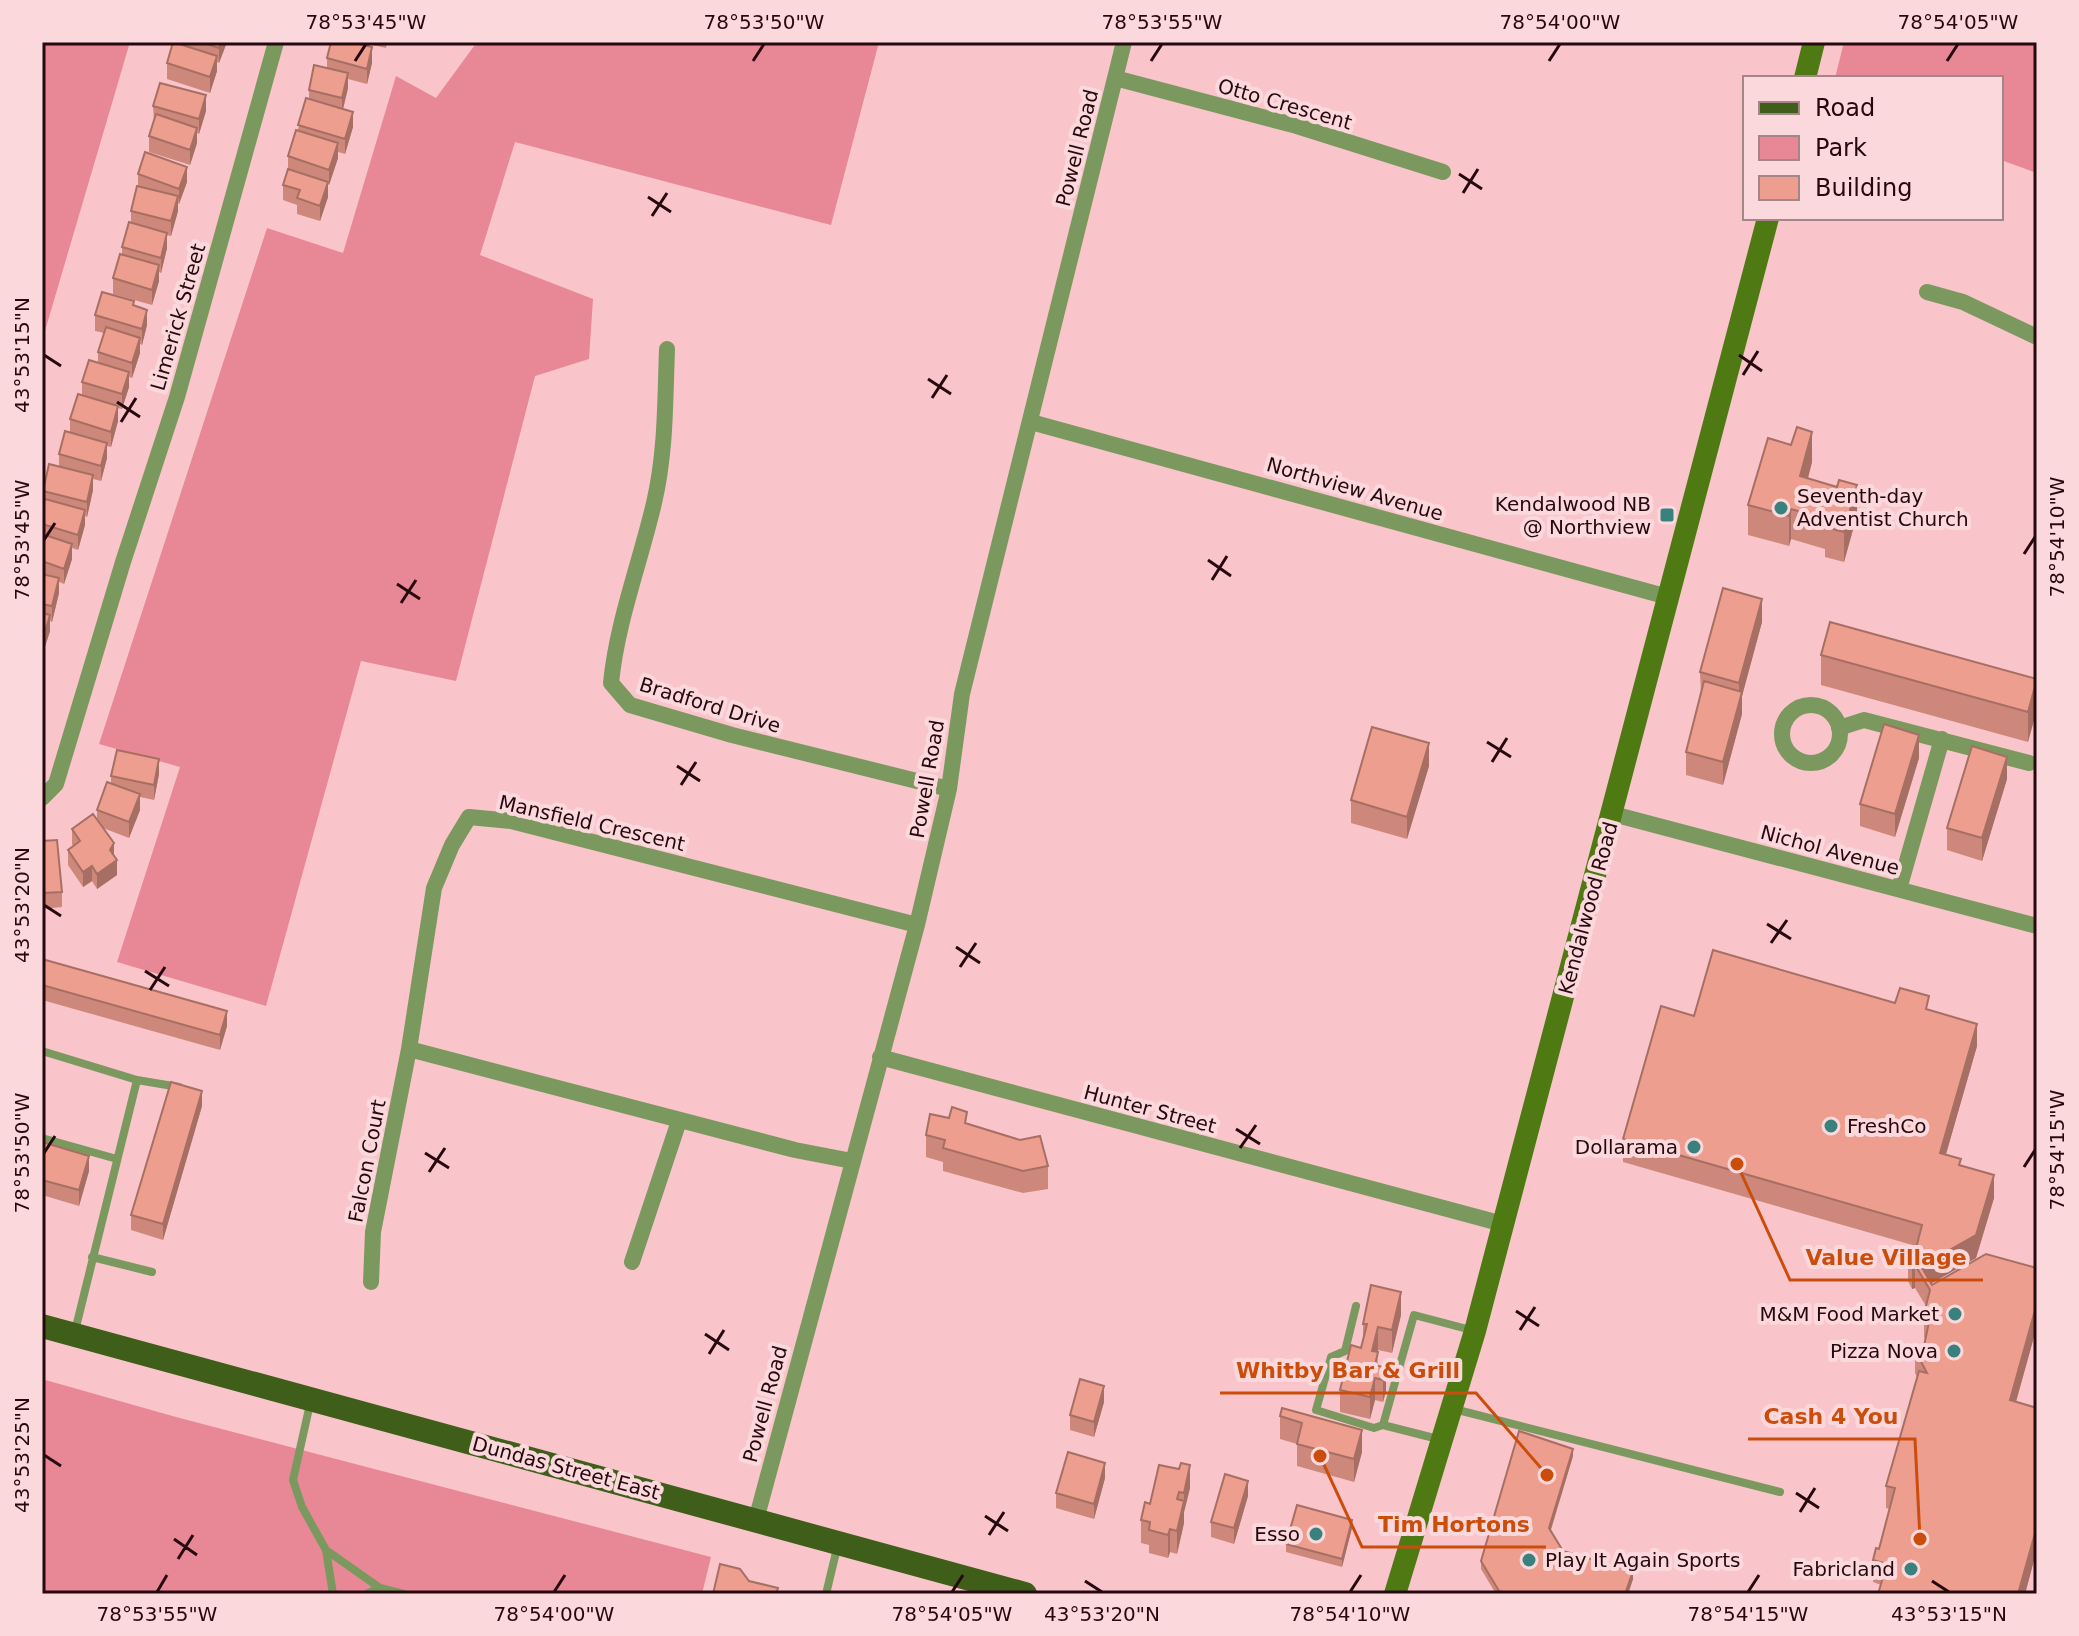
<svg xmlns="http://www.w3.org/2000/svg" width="2079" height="1636" font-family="'DejaVu Sans',sans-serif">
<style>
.green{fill:#e88897}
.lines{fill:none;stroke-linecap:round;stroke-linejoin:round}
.stream{stroke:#be88e2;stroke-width:6}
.lane{stroke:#7b995e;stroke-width:8}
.street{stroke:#7b995e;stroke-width:16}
.secondary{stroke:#4f7a13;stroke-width:22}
.primary{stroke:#3f5e1a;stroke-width:24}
.wall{fill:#cd887b}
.shaded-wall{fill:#a76f64}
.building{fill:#ee9e8f;stroke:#a76f64;stroke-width:2}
.ticks{fill:none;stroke:#26090f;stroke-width:3}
.poi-dot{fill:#39817d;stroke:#fbd8db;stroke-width:3}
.labels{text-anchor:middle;stroke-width:8;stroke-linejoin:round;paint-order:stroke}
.street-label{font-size:20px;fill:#26090f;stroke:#fbd8db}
.poi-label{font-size:20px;fill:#26090f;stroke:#fbd8db;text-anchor:end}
.leader{fill:none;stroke:#cb4d0c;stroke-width:3}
.callout-dot{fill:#cb4d0c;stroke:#fbd8db;stroke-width:3}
.callout-label{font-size:22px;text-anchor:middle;font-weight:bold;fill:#cb4d0c;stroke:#fbd8db;stroke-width:8;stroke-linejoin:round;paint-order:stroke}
.neatline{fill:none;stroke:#26090f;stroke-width:3}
.ticks-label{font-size:20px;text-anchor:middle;fill:#26090f}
</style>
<rect width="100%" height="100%" fill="#f9c5cb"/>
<!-- green -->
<path class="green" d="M42,42H130L42,341Z
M477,42H879L831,225L515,142L480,255L593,299L589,359L535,376L456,681L361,661L266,1006L117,962L180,767L99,744L267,228L343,253L396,76L436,98Z
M1844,42H2037V173L2001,160V78H1835Z
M42,1379L176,1417L711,1557L702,1594H42Z"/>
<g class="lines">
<!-- stream -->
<path class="stream" d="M42,45L43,42"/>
<!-- lane -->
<path class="lane" d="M42,1051L137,1080L179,1087
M42,1138L117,1159
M92,1257L152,1272
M1356,1306L1345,1351L1331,1357L1316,1410L1374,1428L1383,1425
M75,1331L137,1080
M310,1404L293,1480L302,1507L326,1550L333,1594
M1454,1409L1780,1492
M1438,1439L1383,1425L1414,1315L1475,1331
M326,1550L380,1588
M366,1594L380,1588L404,1594
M826,1594L838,1544"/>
<!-- street -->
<path class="street" d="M1115,78L1297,126L1443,172
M1927,292L1963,302L2037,337
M667,349C665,401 666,452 654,503C640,563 617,622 611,683L630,705L732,735L949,789
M1031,422L1668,597
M1782 734a29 29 0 1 1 58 0a29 29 0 1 1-58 0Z
M1839,728L1864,720L2029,763
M42,798L56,784L123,562L177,397L276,42
M1613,814L2037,926
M1899,889L1942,739
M409,1049L795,1150L852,1161
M880,1057L1503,1224
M632,1262L679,1121
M371,1282L373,1232L409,1049L434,888L452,845L469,817L511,821L917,925
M756,1520L917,925L949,789L962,694L1124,42"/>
<!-- secondary -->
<path class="secondary" d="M1805,78L1814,42
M1395,1594L1475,1331L1768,218"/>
<!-- primary -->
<path class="primary" d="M42,1326L1025,1594"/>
</g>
<!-- wall -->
<path class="wall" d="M179,42H227L219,63L217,62V71L210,93L167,79V63L179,44Z
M359,42H387L386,48Z
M327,58L372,63L367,84L348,79V88L343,109L353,127L345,154L338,152V158L329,185L328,184V197L320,221L297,214V205L283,200V185L288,170V156L309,99V90L327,68Z
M153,106L206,111L199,134L197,133V143L190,165L149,152V136L154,121Z
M138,174L187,182L179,204L178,203V211L171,236L167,235V248L161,273L159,272V281L152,305L113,294V278L122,255V247L131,223V211L138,186Z
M134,306L147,325L142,345L140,344V353L132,378L129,377V387L122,409L118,408V421L111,447L107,446V458L101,481L93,479V490L87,517L85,516V525L78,550L72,548V559L64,584L59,582V593L52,622L50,621V631L42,656L43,491L59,466V454L70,432V419L82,395V382L98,363V352L104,333L95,331V315Z
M1812,462L1808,479L1857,515L1844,562L1825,557V549L1791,539L1789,546L1748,535V505Z
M1762,622L1742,696V714L1723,785L1686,775V752L1701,695L1700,672Z
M1821,655L2037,679L2028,742L1821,685Z
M1919,758L1895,837L1860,826V804Z
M1429,766L1407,839L1351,823V800Z
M159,774L154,800L140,797V810L129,838L103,828L114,856L117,875L97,889L92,881L83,887L68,865V850L73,846L72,844V829L97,818V810L111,783V776Z
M2007,779L1982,861L1947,850V828Z
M42,841L62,892V907L42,909Z
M42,959L227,1026L220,1050L42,1000Z
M1895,1003L1929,1010L1977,1046L1946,1154L1961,1165L1994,1198L1976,1258L1931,1283L1932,1285L2037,1268V1326L2016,1402L2037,1549L2025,1594H1878L1881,1585L1873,1582V1560L1879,1549L1890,1509L1886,1508V1486L1917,1377L1915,1373V1350L1924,1346L1925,1339L1924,1337V1314L1926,1306L1915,1288L1912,1289L1908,1281V1259L1914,1256L1916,1246L1623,1162V1139L1694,1016Z
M202,1106L163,1240L131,1230V1215Z
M967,1124L1048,1166V1189L1023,1193L943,1171V1162L926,1157V1135Z
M42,1142L89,1171L79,1206L42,1195Z
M1401,1315L1392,1353L1378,1350L1377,1352L1378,1366L1386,1368V1391L1383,1402L1375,1400L1370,1419L1340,1412V1390L1361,1348L1363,1342V1324Z
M1104,1402L1094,1437L1070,1430V1415Z
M1282,1408L1362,1452L1354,1482L1297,1466V1444L1280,1439V1416Z
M1573,1456L1551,1530L1563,1551L1633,1579L1628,1594H1496L1481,1569V1561Z
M1179,1469L1190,1488L1184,1512V1523L1177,1554L1170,1552L1168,1558L1149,1553V1545L1141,1543V1520L1150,1504Z
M1105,1478L1094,1519L1056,1508V1493Z
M1248,1496L1234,1544L1211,1537V1522Z
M1352,1528L1342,1567L1286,1552V1544Z"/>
<!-- shaded-wall -->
<path class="shaded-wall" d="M221,42H227L219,63V48Z
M372,47V63L367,84V69Z
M217,56V71L210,93V77Z
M348,73V88L342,113V98Z
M206,95V111L199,134V119Z
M353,112V127L345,154V139Z
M197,128V143L190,165V150Z
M338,143V158L329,185V170Z
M187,167V182L179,204V189Z
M328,182V197L320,221V206Z
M178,196V211L171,236V221Z
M167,233V248L161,273V258Z
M159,265V281L152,305V290Z
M147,310V325L142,345V329Z
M140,338V353L132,378V363Z
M129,372V387L122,409V394Z
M118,406V421L111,447V432Z
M1812,432V462L1800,506V476Z
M107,443V458L101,481V466Z
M93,475V490L87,517V502Z
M1857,485V515L1844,562V532Z
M1791,509V539L1789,546V516Z
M85,510V525L78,550V535Z
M72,544V559L64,584V569Z
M59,578V593L52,622V606Z
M1762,599V622L1742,696V714L1723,785V762L1739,701V683Z
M50,615V631L42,656V641Z
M2037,680V710L2028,742V712Z
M1919,735V758L1895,837V814Z
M1429,743V766L1407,839V817Z
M2007,757V779L1982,861V838Z
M159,759V774L154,800V785Z
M140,794V810L129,838V822Z
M114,843V858L117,860V875L97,889V874Z
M92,866V881L83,887V872Z
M227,1011V1026L220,1050V1035Z
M1977,1024V1046L1940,1175V1153Z
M202,1091V1106L163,1240V1224Z
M89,1156V1171L79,1206V1190Z
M1994,1175V1198L1976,1258L1927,1286L1921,1266Z
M1915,1265V1288L1912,1289V1266Z
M1401,1292V1315L1392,1353V1330Z
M2037,1303V1326L2010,1423V1400Z
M1378,1327V1350L1372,1373V1351Z
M1386,1368V1391L1383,1402V1380Z
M1375,1378V1400L1370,1419V1397Z
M1104,1386V1402L1094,1437V1422Z
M1362,1430V1452L1354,1482V1459Z
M1573,1449V1456L1549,1535V1528Z
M1105,1463V1478L1094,1519V1504Z
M1190,1465V1488L1184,1512V1523L1177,1554V1531L1184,1504V1493Z
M1248,1481V1496L1234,1544V1528Z
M1352,1520V1528L1342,1567V1559Z
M2037,1526V1549L2025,1594H2018Z
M1170,1529V1552L1168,1558V1535Z
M1633,1571V1579L1628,1594H1625Z"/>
<!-- building -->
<path class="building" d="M173,42L217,56L210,77L167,63Z
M201,42H221L219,48Z
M331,42H351L372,47L367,69L327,58Z
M314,65L348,73L342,98L309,90Z
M160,83L206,95L199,119L153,106Z
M306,98L353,112L345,139L298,125Z
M156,114L197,128L190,150L149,136Z
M296,130L338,143L329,170L288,156Z
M145,152L187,167L179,189L138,174Z
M288,169L328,182L320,206L297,198L300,190L283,185Z
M137,186L178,196L171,221L131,211Z
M129,222L167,233L161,258L122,247Z
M120,254L159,265L152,290L113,278Z
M102,292L134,301L133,305L147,310L142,329L95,315Z
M106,327L140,338L132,363L98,352Z
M89,360L129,372L122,394L82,382Z
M78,394L118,406L111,432L70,419Z
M1797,427L1812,432L1800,476L1837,487L1839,480L1857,485L1844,532L1825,527L1827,519L1791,509L1789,516L1748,505L1768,438L1791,445Z
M65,431L107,443L101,466L59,454Z
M49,464L93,475L87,502L43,491Z
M45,499L85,510L78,535L42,524V508Z
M42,534L72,544L64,569L42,561Z
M42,574L59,578L52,606L42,604Z
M1723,588L1762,599L1739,683L1700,672Z
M42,613L50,615L42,641Z
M1830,622L2037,679L2028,712L1821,655Z
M1704,681L1742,692L1723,762L1686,752Z
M1884,724L1919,735L1895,814L1860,804Z
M1372,727L1429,743L1407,817L1351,800Z
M1972,746L2007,757L1982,838L1947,828Z
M117,750L159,759L154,785L111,776Z
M107,782L140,794L129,822L97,810Z
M93,814L114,843L110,850L117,860L97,874L92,866L83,872L68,850L80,841L72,829Z
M57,840L62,892L42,893V841Z
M1713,950L1895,1003L1900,988L1929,996L1926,1009L1977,1024L1940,1153L1961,1159L1959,1165L1994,1175L1976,1235L1921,1266L1932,1285L1986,1254L2037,1268V1303L2010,1400L2037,1408V1526L2018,1594H1878L1887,1564L1873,1560L1876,1548L1879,1549L1895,1488L1886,1486L1919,1371L1927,1373L1915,1350L1924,1346L1929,1322L1924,1314L1930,1290L1915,1265L1912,1266L1908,1259L1914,1256L1922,1225L1623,1139L1661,1006L1694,1016Z
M42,959L227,1011L220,1035L42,985Z
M171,1082L202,1091L163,1224L131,1215Z
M952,1107L967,1112L965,1123L1020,1140L1040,1136L1048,1166L1023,1171L943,1148L945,1140L926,1135L930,1114L949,1118Z
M42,1142L89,1156L79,1190L42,1180Z
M1371,1285L1401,1292L1392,1330L1378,1327L1372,1351L1378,1352L1375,1365L1386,1368L1383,1380L1375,1378L1370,1397L1340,1390L1351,1345L1361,1348L1367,1324H1363Z
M1080,1379L1104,1386L1094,1422L1070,1415Z
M1282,1408L1362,1430L1354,1459L1297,1444L1302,1423L1280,1416Z
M1519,1431L1573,1449L1549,1528L1563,1551L1633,1571L1625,1594H1511L1499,1591L1481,1561Z
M1068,1452L1105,1463L1094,1504L1056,1493Z
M1181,1463L1190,1465L1184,1493L1179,1492L1177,1499L1184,1501L1177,1531L1170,1529L1168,1535L1149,1530L1150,1522L1141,1520L1145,1502L1150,1504L1159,1465L1179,1469Z
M1225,1474L1248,1481L1234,1528L1211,1522Z
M1297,1505L1352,1520L1342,1559L1286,1544Z
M720,1564L740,1569L749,1581L778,1588L776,1594H713Z"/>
<!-- ticks -->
<path class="ticks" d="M355,61L366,44M753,61L764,44M1151,61L1162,44M1549,61L1560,44M1947,61L1958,44M1459,174L1482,189M1463,193L1478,169M648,197L671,212M652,216L667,193M44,355L61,366M1739,355L1762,371M1743,375L1758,351M928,379L951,394M932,398L947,375M117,402L140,417M121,422L136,398M44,540L55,523M2024,554L2035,537M1208,560L1231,576M1212,580L1227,556M397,584L420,599M401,603L416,580M1487,742L1511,757M1492,762L1507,738M677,766L700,781M681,785L696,762M44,905L61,916M1767,924L1791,939M1771,943L1787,920M956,947L980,963M960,967L976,943M145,971L169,986M150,990L165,967M1236,1129L1260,1144M1240,1148L1256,1125M44,1153L55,1136M425,1153L449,1168M2024,1167L2035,1150M429,1172L445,1148M1516,1311L1539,1326M1520,1330L1535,1307M705,1334L729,1350M709,1354L724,1330M44,1455L61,1466M1796,1493L1819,1508M1800,1512L1815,1488M985,1516L1008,1531M989,1535L1004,1512M174,1539L197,1555M178,1559L193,1535M1085,1581L1102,1592M1932,1581L1949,1592M157,1592L167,1575M554,1592L565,1575M952,1592L963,1575M1350,1592L1361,1575M1748,1592L1759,1575"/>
<!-- markers -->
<g class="poi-dot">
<circle cx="1781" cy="508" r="8"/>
<rect x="1659" y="507" width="16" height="16" rx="4"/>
<circle cx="1831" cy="1126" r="8"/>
<circle cx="1694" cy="1147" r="8"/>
<circle cx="1955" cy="1314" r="8"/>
<circle cx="1954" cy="1351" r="8"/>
<circle cx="1316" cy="1534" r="8"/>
<circle cx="1529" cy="1560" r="8"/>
<circle cx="1911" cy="1569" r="8"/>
</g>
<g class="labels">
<!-- street labels -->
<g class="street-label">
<text transform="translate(1285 104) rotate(16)" y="7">Otto Crescent</text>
<text transform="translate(1077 148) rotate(-76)" y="7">Powell Road</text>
<text transform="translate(178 317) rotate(-74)" y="7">Limerick Street</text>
<text transform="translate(1355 489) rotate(16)" y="7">Northview Avenue</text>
<text transform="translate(710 705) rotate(17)" y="7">Bradford Drive</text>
<text transform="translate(927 779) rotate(-80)" y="7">Powell Road</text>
<text transform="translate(592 823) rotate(13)" y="7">Mansfield Crescent</text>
<text transform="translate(1830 850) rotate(15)" y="7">Nichol Avenue</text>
<text transform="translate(1588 908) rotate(-75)" y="7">Kendalwood Road</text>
<text transform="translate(1150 1109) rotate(15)" y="7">Hunter Street</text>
<text transform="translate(367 1161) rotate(-79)" y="7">Falcon Court</text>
<text transform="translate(765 1404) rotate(-75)" y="7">Powell Road</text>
<text transform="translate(566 1468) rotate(15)" y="7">Dundas Street East</text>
</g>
<!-- poi labels -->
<g class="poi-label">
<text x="1797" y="503" text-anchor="start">Seventh-day<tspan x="1797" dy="23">Adventist Church</tspan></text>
<text x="1651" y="511">Kendalwood NB<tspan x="1651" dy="23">@ Northview</tspan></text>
<text x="1847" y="1133" text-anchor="start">FreshCo</text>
<text x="1678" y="1154">Dollarama</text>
<text x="1939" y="1321">M&amp;M Food Market</text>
<text x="1938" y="1358">Pizza Nova</text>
<text x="1300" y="1541">Esso</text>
<text x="1545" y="1567" text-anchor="start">Play It Again Sports</text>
<text x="1895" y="1576">Fabricland</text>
</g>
</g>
<!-- callouts -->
<path class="leader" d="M1737 1164L1790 1280H1983M1547 1475L1476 1393H1220M1920 1539L1915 1439H1748M1320 1456L1362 1547H1546"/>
<g class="callout-dot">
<circle cx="1737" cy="1164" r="8"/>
<circle cx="1547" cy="1475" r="8"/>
<circle cx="1920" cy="1539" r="8"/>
<circle cx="1320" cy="1456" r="8"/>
</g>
<g class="callout-label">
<text x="1886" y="1265">Value Village</text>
<text x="1348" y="1378">Whitby Bar &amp; Grill</text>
<text x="1831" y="1424">Cash 4 You</text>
<text x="1454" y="1532">Tim Hortons</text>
</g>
<!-- border -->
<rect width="2079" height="1636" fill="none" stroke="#fbd8db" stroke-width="88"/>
<!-- legend -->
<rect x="1743" y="76" width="260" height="144" fill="#fbd8db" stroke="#a68589" stroke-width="2"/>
<rect x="1759" y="102" width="40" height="12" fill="#3f5e1a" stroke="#a68589" stroke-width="2"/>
<text x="1815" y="116" font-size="24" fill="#26090f">Road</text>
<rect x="1759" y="136" width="40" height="24" fill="#e88897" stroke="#a68589" stroke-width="2"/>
<text x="1815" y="156" font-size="24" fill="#26090f">Park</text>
<rect x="1759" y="176" width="40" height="24" fill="#ee9e8f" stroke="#a68589" stroke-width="2"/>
<text x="1815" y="196" font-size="24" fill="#26090f">Building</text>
<rect x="44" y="44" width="1991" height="1548" class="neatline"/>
<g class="ticks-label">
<text x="366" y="29">78°53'45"W</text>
<text x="764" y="29">78°53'50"W</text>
<text x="1162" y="29">78°53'55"W</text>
<text x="1560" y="29">78°54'00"W</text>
<text x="1958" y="29">78°54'05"W</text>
<text transform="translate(22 355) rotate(-90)" y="7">43°53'15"N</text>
<text transform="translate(2057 537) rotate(-90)" y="7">78°54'10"W</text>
<text transform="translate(22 540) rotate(-90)" y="7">78°53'45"W</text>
<text transform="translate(22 905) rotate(-90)" y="7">43°53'20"N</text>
<text transform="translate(2057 1150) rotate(-90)" y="7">78°54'15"W</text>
<text transform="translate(22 1153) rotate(-90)" y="7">78°53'50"W</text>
<text transform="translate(22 1455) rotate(-90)" y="7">43°53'25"N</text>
<text x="157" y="1621">78°53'55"W</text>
<text x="554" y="1621">78°54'00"W</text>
<text x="952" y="1621">78°54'05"W</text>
<text x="1102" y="1621">43°53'20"N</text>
<text x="1350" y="1621">78°54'10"W</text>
<text x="1748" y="1621">78°54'15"W</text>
<text x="1949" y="1621">43°53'15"N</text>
</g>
</svg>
